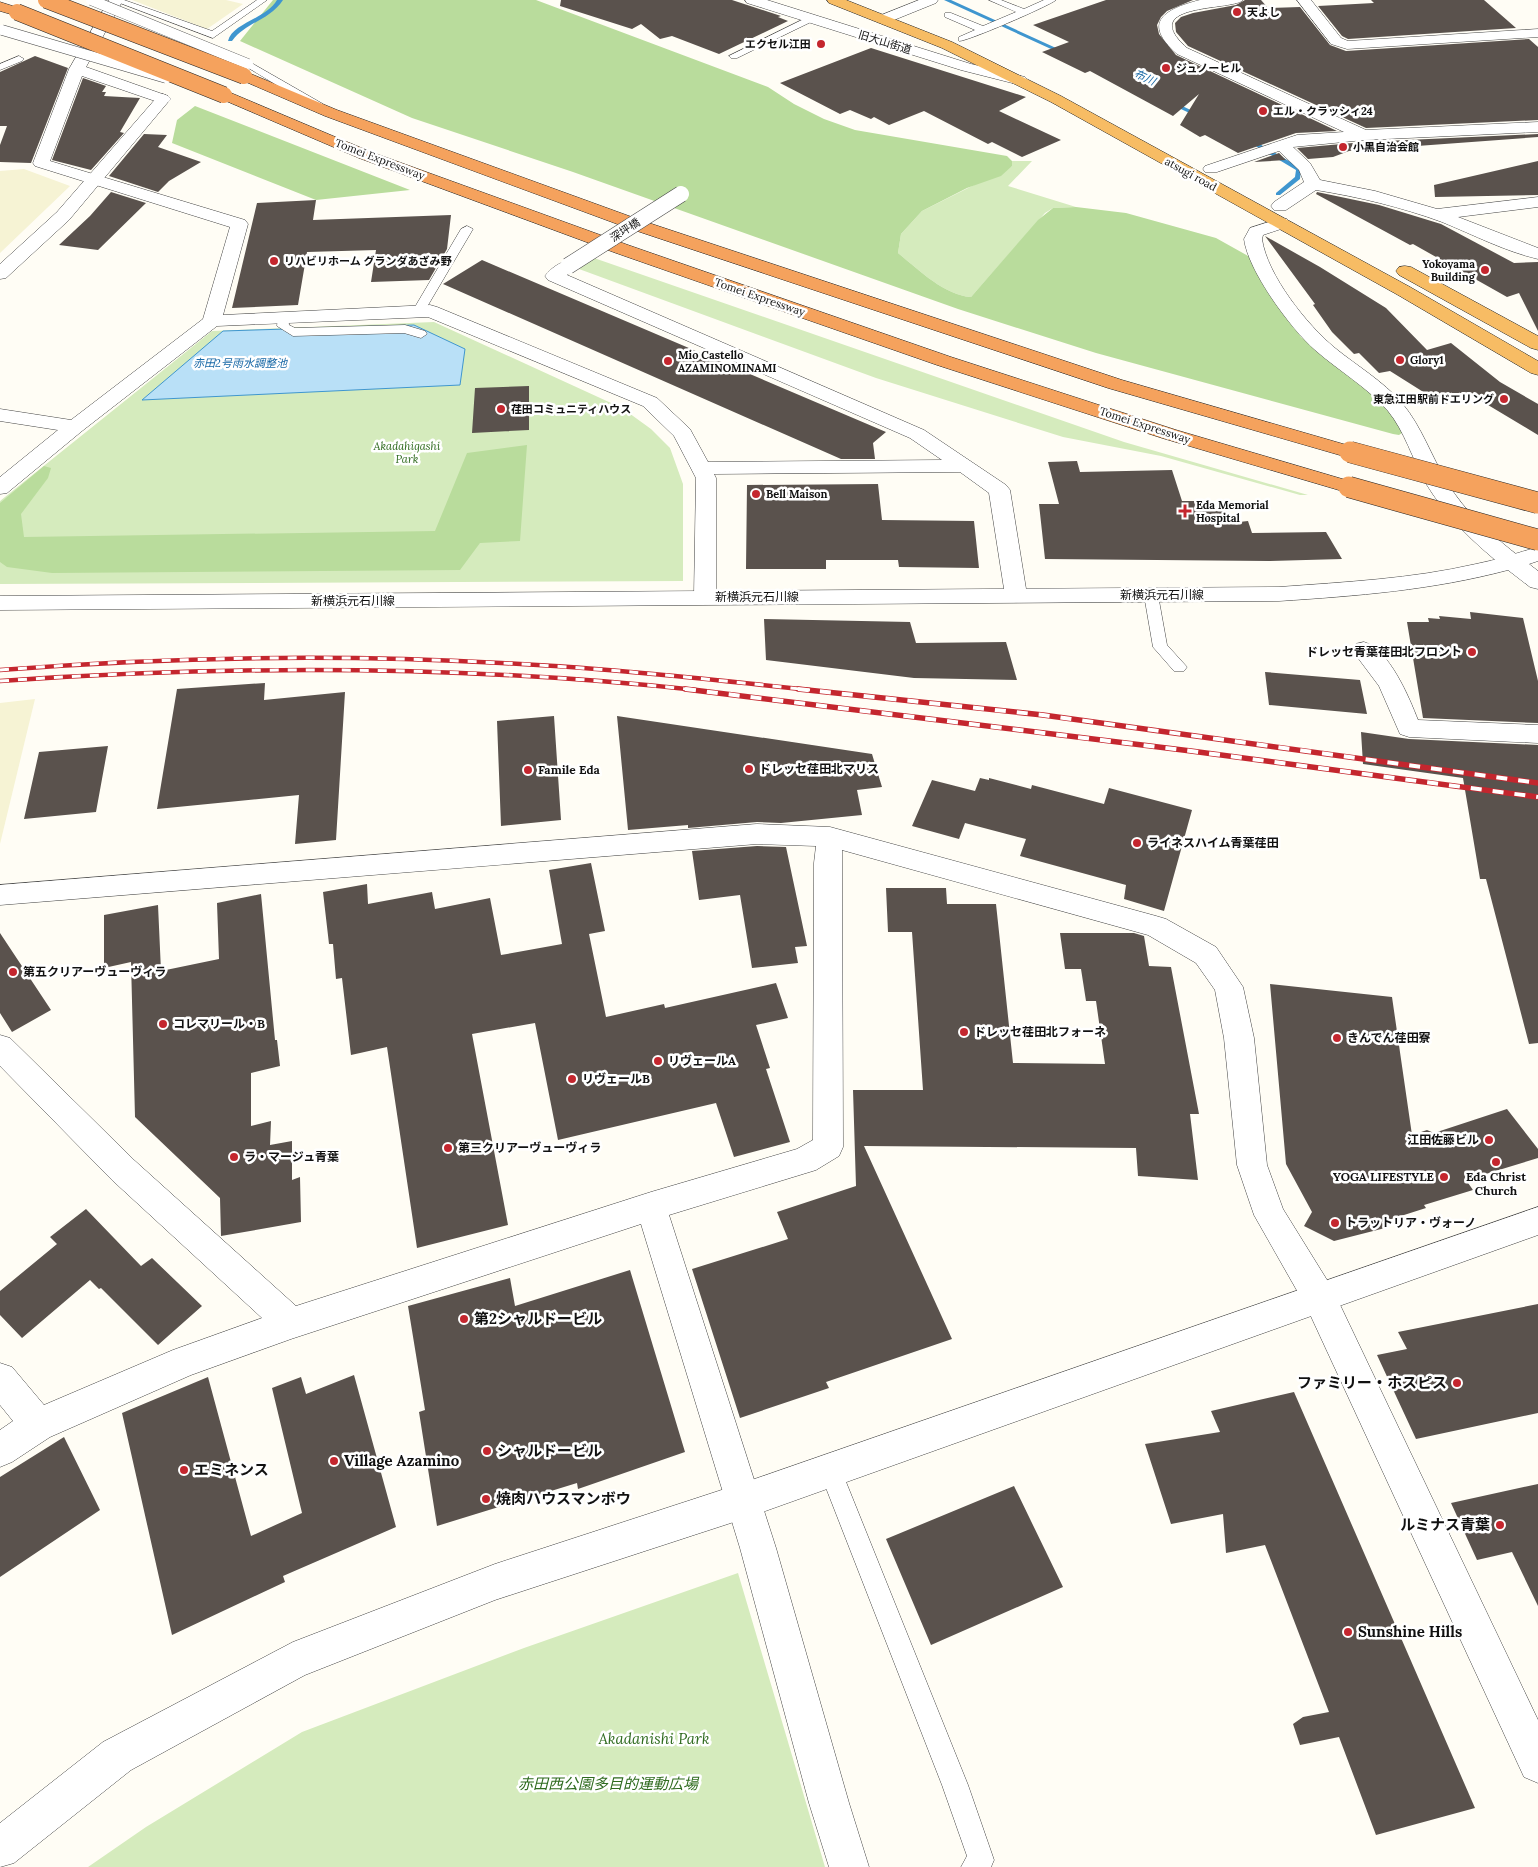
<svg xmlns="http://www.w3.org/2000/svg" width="1538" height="1867" font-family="Lora,'Noto Sans JP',serif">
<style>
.farmland{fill:#f6f3d4}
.green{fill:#d5ebbd}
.forest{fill:#b9dc9c}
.water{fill:#b9e0f7;stroke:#3f96cf}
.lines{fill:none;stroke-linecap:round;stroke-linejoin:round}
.stream{fill:#3f96cf;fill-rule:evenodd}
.building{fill:#5a524d}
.service-casing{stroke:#444;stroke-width:1}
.minor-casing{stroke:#444;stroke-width:1}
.tertiary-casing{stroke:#444;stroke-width:1}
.trunk-casing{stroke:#222;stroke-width:1}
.motorway-casing{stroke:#222;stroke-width:1}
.service{fill:#fff;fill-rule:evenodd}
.minor{fill:#fff;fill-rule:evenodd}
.tertiary{fill:#fff;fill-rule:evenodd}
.trunk{fill:#f7bc64;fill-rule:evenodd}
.motorway{fill:#f5a25d;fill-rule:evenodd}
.rail-far1-casing{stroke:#c4262e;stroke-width:4.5}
.rail-casing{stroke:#c4262e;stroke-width:5.5}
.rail-far1{stroke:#fff;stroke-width:3;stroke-dasharray:9;stroke-linecap:butt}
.rail{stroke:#fff;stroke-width:4;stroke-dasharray:11;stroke-linecap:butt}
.service-bridge-casing{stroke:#444;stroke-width:11;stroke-linecap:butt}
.minor-bridge-casing{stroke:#444;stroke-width:17;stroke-linecap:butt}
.motorway-bridge-far1-casing{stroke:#222;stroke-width:17;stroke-linecap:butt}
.motorway-bridge-casing{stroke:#222;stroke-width:22;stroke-linecap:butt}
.service-bridge{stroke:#fff;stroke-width:10}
.minor-bridge{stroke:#fff;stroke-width:16}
.motorway-bridge-far1{stroke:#f5a25d;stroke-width:16}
.motorway-bridge{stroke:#f5a25d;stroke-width:21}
.poi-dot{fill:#c4262e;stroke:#fff;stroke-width:2}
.labels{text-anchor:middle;stroke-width:5;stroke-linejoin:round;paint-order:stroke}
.far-poi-label{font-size:11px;font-weight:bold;fill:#111;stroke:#fff;text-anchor:start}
.far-street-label{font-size:11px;fill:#111;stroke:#fff}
.far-water-label{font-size:11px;font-style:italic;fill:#1768a6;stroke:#fff}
.far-park-label{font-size:11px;font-style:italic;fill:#2f6b1f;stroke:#fff}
.street-label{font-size:12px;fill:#111;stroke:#fff}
.poi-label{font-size:12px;font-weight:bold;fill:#111;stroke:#fff;text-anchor:start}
.near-poi-label{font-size:15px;font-weight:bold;fill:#111;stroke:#fff;text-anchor:start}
.near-park-label{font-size:15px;font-style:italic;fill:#2f6b1f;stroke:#fff}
</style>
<rect width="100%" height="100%" fill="#fffdf5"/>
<!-- farmland -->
<path class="farmland" d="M132,0H226L243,4L207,29Z
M24,169L70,186L0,253V171Z
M35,699L0,844V703Z"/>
<!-- green -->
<path class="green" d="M1012,161H1032L1008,186L1076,207L1053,208L1045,213L971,297C944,295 919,270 898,253L901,234L922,211L1012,166Z
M594,258L1124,442L1308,495H1300L1161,456L1063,437L876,378L579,269Z
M434,322L622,408L651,429L670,448L683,484V581L0,584V501L212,331Z
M738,1573L825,1867H88L146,1827L302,1732L524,1648Z"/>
<!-- forest -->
<path class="forest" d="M273,0H536L768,87L794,104L824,119L855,130L1007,156L1012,161V166L1001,176L967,188L922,211L901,234L898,253C919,270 944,295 971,297L1038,220L1053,208L1076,207L1126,213L1216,238L1250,257L1273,286L1301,337L1374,394L1404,427L1402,433L1399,435L1393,434L1096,353L958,309L573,172L412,118L240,41Z
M195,106L410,190L316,200L172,143L177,120Z
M527,445L520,541L480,543L460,570L52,573L7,567L0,562V503L44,466L51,468L48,478L21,514L24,537L435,531L467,453Z"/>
<!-- water -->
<path class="water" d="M414,325L465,349L460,385L142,400L223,331Z"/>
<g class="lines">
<!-- stream -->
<path class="stream" d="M277,0H283C269,21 246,22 232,41H228C232,23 266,19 277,0Z
M944,0H951L1067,53L1062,54Z
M1168,101H1172L1203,116L1198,117L1168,103Z
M1247,139H1251L1301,168L1300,179L1280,195H1276V193L1295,177L1296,170L1247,141Z"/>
</g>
<!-- building -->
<path class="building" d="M561,0H732L781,16L778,17L788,21L719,54L672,36L660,39L641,24L632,29L560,6Z
M1106,0H1193L1167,11L1161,17L1157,25L1159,34L1176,55L1337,131L1296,133L1238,153L1205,135L1200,137L1180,125L1199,94L1173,116L1090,71L1085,73L1042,52L1069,42L1033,25Z
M1245,0H1261L1268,8L1300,7L1330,45L1346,51L1529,39L1538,47V120L1366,128L1188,46L1176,32L1175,23L1181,17L1193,13L1236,5Z
M1371,0H1484L1516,28L1348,39L1342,36L1318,6L1374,3Z
M871,48L1026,97L999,111L1061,140L1022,157L992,142L988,144L924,111L889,125L874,117L871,119L850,110L840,114L780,83Z
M35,56L68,68L31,163L0,162V145L7,126H0V72Z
M83,78L106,86L102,92H106L104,96L140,98L120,132L124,133L91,170L52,160Z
M144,134L167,135L158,147L201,162L169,181L158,192L109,176Z
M1538,134V137L1349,151L1333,157L1308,159L1297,148L1364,142Z
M1279,153L1286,160L1254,162Z
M1538,161V195L1435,197L1434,185Z
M111,192L146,203L98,250L59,245L90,216Z
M1317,192L1379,205L1441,224L1514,263L1538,262V331L1519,293L1507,297L1413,244L1410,245L1316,194Z
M316,200L313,220L451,215L447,249L429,280L371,282L376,250L307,252L298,305L232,308L257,203Z
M1265,236L1320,267L1386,308L1427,350L1451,343L1500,382L1538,404V435L1473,396L1463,401L1458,398L1444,405L1390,371L1379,373L1359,353L1354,354L1332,332L1313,305L1315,304Z
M482,260L886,432L873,443L875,459H841L443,284Z
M529,386V430L472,433L475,388Z
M1077,461L1080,472L1172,470L1182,501H1213L1216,508L1225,507L1227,514H1236L1239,522L1248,521L1252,533L1326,532L1342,559L1269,561L1045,559L1039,504H1059L1048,462Z
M878,484L882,520L974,521L979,568L899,567L898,560H826V569H746L747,485Z
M1470,612L1523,618L1538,681V723L1423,718L1407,622H1429L1428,618L1440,619L1439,616L1471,619Z
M764,619L910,622L916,643L1006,642L1017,680L914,678L766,660Z
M1265,672L1360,680L1367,714L1269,705Z
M265,683L264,700L345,692L336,840L295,844L299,795L157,809L177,689Z
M554,716L561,820L501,826L497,721Z
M617,716L872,754L882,787L857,790L862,815L781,823L757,822L688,828V825L628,830Z
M1361,732L1409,739L1538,745V1043L1529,1044L1486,879H1480L1463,778L1363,764Z
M108,746L96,812L24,819L39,752Z
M980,778L989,780V778L1031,789L1032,785L1104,804L1109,788L1192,810L1164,911L1124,899L1126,885L1020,856L1026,839L965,823L959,839L912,826L932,780L975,791Z
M757,846L786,847L807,946L795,947L798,963L752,968L740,895L699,900L692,851Z
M591,863L605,931L589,934L606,1017L664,1004L665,1008L776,983L788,1018L756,1025L770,1068L766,1069L790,1142L734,1157L716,1103L558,1140L535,1023L472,1034L508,1225L417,1248L387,1047L351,1055L342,978L336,979L333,944H329L323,892L367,884L368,904L432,892L435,909L490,898L501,955L562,944L549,870Z
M886,888H946L947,904H996L1013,1063L1105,1064L1096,1001H1086L1081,969H1065L1060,933H1134L1144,936L1149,966L1171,967L1199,1114H1190L1198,1180L1138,1176L1136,1148L864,1146L952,1339L826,1382L829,1388L740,1418L692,1269L788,1239L777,1212L856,1186L853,1090H923L912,932H888Z
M261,894L275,1040H277L280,1066L251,1073V1126L271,1121L270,1145L292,1141V1180L300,1177L301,1222L221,1236L220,1198L135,1117L131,962L104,968V915L158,905L161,971L219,959L217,903Z
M0,933L51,1010L12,1032L0,1013Z
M1270,984L1392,997L1412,1135L1427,1130L1434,1133L1507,1109L1538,1149V1158L1466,1180L1473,1190L1424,1205L1426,1208L1382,1222L1385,1228L1334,1241L1304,1226L1312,1212L1286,1164Z
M86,1209L141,1266L152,1258L202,1306L158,1345L101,1288L99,1289L90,1280L22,1338L0,1315V1291L57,1244L50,1237Z
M630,1270L685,1452L578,1489L577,1483L437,1526L419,1412L425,1410L408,1306L510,1278L515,1306Z
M1538,1304V1413L1416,1439L1377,1355L1407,1349L1398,1332Z
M354,1375L396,1527L283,1576L285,1582L172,1635L122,1413L208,1377L251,1536L302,1513L272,1388L301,1377L306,1394Z
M1294,1392L1475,1808L1376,1835L1339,1737L1300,1745L1293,1724L1303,1717L1329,1712L1265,1545L1226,1553L1223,1514L1171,1524L1145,1444L1220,1432L1211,1411Z
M64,1437L100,1510L0,1577V1477Z
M1538,1484V1606L1512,1552L1477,1560L1451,1503Z
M1014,1486L1063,1587L931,1645L886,1539Z"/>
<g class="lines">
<defs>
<path id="service" d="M112,0H124L212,31L257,0H267L213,38Z
M989,0H1001L1024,9L1044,0H1056C1049,6 966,42 959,41V37L975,30L945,17V13H951L983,26L1016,12Z
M810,16L813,17V21L737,58H731L729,56Z
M19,56L24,59L22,61L0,70V64Z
M248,61L323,104L324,106L319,109L315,108L245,66L243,64Z
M467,226L473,229L424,312L422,315H414L412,312L461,229Z
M284,314L288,315L289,325L295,328L405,325L425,331L427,334L421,338L404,333L293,336L277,326L278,318Z
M1151,590L1156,592L1158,595L1167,645L1187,667L1184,671H1174L1153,647L1144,595L1146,592Z
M830,1459L838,1462L968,1785L994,1860L991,1867H961L967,1856L942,1785L819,1470L822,1462Z"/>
<path id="minor" d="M109,0H123L86,67L168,96L171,99L168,102H158L82,76L50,161L245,220L248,224L223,315L430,305L437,307L657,398L690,429L708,462L942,460L910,438L548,280L545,276C552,267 563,259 574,262L577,266L567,275L924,430L1006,485L1010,490L1027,595L1024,600L1016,602L1008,600L1005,595L989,493L960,472L714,474L716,478V597L713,602L705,604L697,602L694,597L696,478L674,436L643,406L428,317L217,326L82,431L7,493L0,494V477L58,430L0,421V409L71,420L203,319L230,227L35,166L33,163L69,69Z
M745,0H767L971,64L1025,77L1028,80L1025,83L1020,85L961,70L747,3Z
M1200,0H1243C1234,11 1135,2 1187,48L1366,130L1538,122V132L1364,140L1293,147L1310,163L1320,180L1375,191L1437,209L1538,197V207L1458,217L1538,248V259C1504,251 1474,235 1442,222C1401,207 1359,197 1316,190L1286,210H1274L1271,206L1274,202L1304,182L1299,170L1279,151L1217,172H1205L1203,169L1205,166L1297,135L1344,132L1177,54C1141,22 1165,9 1200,0Z
M1297,0H1311L1341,38L1348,41L1538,29V37L1347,49L1331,44Z
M1281,218L1287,219L1290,223L1287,227L1263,235L1262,239C1267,275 1307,325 1335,348C1357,366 1383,381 1402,403C1422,427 1431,456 1447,482C1465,513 1493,536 1521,558L1524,563L1521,568L1513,570L1505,568C1474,543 1446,517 1425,482C1412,458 1405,432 1388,411C1367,387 1339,371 1315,350C1291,329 1248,271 1244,239L1250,228Z
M1364,642C1389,649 1409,697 1418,720L1538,725V743L1409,737L1400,734L1379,686L1352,650L1356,644Z
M757,824L830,827L1156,916L1166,919L1216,947L1243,987L1254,1038L1267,1165L1283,1209L1332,1288L1538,1720V1783L1524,1777L1308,1310L1254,1215L1237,1165L1224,1038L1215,990L1196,963L1148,935L842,850L843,1147L839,1156L816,1170L669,1215L776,1548L849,1803L869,1867H829L809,1803L740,1548L641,1224L291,1339L191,1375L50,1437L12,1462L0,1467V1430L13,1421L0,1405V1363L12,1367L44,1405L173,1350L262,1318L112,1180L0,1066V1035L10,1038L134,1160L296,1306L651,1192L797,1149L813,1140L814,863L816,846L757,844L0,905V885Z"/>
<path id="tertiary" d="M919,0H938L936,3L889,22H879L877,19L879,16Z
M163,94L168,96L171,99L168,102L69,220L6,278L0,279V264L57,212L158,96Z
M1538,547V561L1529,564L1538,571V589L1530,587L1508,570C1433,590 1356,596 1279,601L0,610V596L1279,587C1345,582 1411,579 1476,564C1497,560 1517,553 1538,547Z
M1538,1207V1235L743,1519L495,1600L305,1675L131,1770L14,1863L0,1867V1823L103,1742L293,1642L495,1564L743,1483Z"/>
<path id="trunk" d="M827,0H846L952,42L1061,96L1410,287L1538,361V375L1531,373L1398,295L1051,102L942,48L829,3Z
M1405,266L1411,267L1538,336V350L1531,348L1399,275L1396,271L1399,267Z"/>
<path id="motorway" d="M0,2L22,9L24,12L22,15L17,16L0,11Z
M244,71L337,110L640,220L1122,380L1357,448L1360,452L1357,456L1350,458L1343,456L1108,388L628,228L325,116L239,79L236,76L239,73Z
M224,90L371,152L628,245L951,357L1176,430L1356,483L1360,487L1356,491L1349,493L1342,491L1162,438L937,365L616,253L359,158L219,98L216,95L219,92Z"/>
</defs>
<!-- service casing -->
<use href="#service" class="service-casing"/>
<!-- minor casing -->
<use href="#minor" class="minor-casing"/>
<!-- tertiary casing -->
<use href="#tertiary" class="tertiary-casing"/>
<!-- trunk casing -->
<use href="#trunk" class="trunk-casing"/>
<!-- motorway casing -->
<use href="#motorway" class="motorway-casing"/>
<!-- service -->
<use href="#service" class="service"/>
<!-- minor -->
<use href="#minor" class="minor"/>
<!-- tertiary -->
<use href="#tertiary" class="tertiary"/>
<!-- trunk -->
<use href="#trunk" class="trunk"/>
<!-- motorway -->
<use href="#motorway" class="motorway"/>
<defs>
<path id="rail-far1" d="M0,670C166,657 335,654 501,663C605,668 707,679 810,690
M0,681C232,665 465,665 696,690"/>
<path id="rail" d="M685,689L1191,751L1538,797
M798,689L1043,715L1538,783"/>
</defs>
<!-- rail-far1 casing -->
<use href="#rail-far1" class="rail-far1-casing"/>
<!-- rail casing -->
<use href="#rail" class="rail-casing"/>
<!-- rail-far1 -->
<use href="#rail-far1" class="rail-far1"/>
<!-- rail -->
<use href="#rail" class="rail"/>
<defs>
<path id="service-bridge" d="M91,0L248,64
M2,30L166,78"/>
<path id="minor-bridge" d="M568,266L681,194"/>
<path id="motorway-bridge-far1" d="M46,0L244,76
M17,12L224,95"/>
<path id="motorway-bridge" d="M1350,452L1538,503
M1349,487L1538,540"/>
</defs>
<!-- service-bridge casing -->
<use href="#service-bridge" class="service-bridge-casing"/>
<!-- minor-bridge casing -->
<use href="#minor-bridge" class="minor-bridge-casing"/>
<!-- motorway-bridge-far1 casing -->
<use href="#motorway-bridge-far1" class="motorway-bridge-far1-casing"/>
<!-- motorway-bridge casing -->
<use href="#motorway-bridge" class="motorway-bridge-casing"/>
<!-- service-bridge -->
<use href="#service-bridge" class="service-bridge"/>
<!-- minor-bridge -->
<use href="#minor-bridge" class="minor-bridge"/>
<!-- motorway-bridge-far1 -->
<use href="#motorway-bridge-far1" class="motorway-bridge-far1"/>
<!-- motorway-bridge -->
<use href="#motorway-bridge" class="motorway-bridge"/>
</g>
<!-- markers -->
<g class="poi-dot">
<circle cx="1237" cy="12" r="5"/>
<circle cx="821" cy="44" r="5"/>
<circle cx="1166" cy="68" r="5"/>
<circle cx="1263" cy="111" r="5"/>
<circle cx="1343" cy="147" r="5"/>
<circle cx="274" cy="261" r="5"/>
<circle cx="1485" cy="270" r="5"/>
<circle cx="1400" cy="360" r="5"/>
<circle cx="668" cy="361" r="5"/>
<circle cx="1504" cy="399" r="5"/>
<circle cx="501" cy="409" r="5"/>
<circle cx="756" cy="494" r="5"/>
<path d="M1182.5 503.5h5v5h5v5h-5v5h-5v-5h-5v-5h5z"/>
<circle cx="1472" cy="652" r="5"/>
<circle cx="749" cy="769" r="5"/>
<circle cx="528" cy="770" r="5"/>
<circle cx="1137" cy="843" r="5"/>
<circle cx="13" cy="972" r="5"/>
<circle cx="163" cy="1024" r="5"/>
<circle cx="964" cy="1032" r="5"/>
<circle cx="1337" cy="1038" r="5"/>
<circle cx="658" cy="1061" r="5"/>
<circle cx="572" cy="1079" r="5"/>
<circle cx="1489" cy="1140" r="5"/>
<circle cx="448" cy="1148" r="5"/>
<circle cx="234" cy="1157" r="5"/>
<circle cx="1496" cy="1162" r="5"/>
<circle cx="1444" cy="1177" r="5"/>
<circle cx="1335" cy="1223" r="5"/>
<circle cx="464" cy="1319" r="5"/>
<circle cx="1457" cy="1383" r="5"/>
<circle cx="487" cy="1451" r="5"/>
<circle cx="334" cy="1461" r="5"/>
<circle cx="184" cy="1470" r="5"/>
<circle cx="486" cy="1499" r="5"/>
<circle cx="1500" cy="1525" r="5"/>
<circle cx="1348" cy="1632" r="5"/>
</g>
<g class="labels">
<!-- far-poi labels -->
<g class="far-poi-label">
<text x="1247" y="16">天よし</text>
<text x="811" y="48" text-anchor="end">エクセル江田</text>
<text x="1176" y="72">ジュノーヒル</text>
<text x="1273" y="115">エル・クラッシィ24</text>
<text x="1353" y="151">小黒自治会館</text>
<text x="284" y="265">リハビリホーム グランダあざみ野</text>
<text x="1475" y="268" text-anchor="end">Yokoyama<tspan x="1475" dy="13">Building</tspan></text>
<text x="678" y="359">Mio Castello<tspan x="678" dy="13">AZAMINOMINAMI</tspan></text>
<text x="1410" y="364">Glory1</text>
<text x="1494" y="403" text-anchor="end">東急江田駅前ドエリング</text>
<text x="511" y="413">荏田コミュニティハウス</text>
<text x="766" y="498">Bell Maison</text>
<text x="1196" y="509">Eda Memorial<tspan x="1196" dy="13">Hospital</tspan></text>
</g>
<!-- far-street labels -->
<g class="far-street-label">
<text transform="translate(885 42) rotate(17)" y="4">旧大山街道</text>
<text transform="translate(380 159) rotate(21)" y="4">Tomei Expressway</text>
<text transform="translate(1191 174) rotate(29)" y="4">atsugi road</text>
<text transform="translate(625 230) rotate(-33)" y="4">深坪橋</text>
<text transform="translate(760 297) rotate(19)" y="4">Tomei Expressway</text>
<text transform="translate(1145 425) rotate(18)" y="4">Tomei Expressway</text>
</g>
<!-- far-water labels -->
<g class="far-water-label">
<text transform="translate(1145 77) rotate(25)" y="4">布川</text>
<text x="240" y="367">赤田2号雨水調整池</text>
</g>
<!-- far-park labels -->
<g class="far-park-label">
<text x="407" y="450">Akadahigashi<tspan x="407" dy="13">Park</tspan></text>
</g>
<!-- street labels -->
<g class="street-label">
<text x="1162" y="599">新横浜元石川線</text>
<text x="757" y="601">新横浜元石川線</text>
<text x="353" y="605">新横浜元石川線</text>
</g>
<!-- poi labels -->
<g class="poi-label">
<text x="1462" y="656" text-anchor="end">ドレッセ青葉荏田北フロント</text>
<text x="759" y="773">ドレッセ荏田北マリス</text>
<text x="538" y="774">Famile Eda</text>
<text x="1147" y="847">ライネスハイム青葉荏田</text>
<text x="23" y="976">第五クリアーヴューヴィラ</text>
<text x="173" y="1028">コレマリール・B</text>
<text x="974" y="1036">ドレッセ荏田北フォーネ</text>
<text x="1347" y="1042">きんでん荏田寮</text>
<text x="668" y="1065">リヴェールA</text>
<text x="582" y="1083">リヴェールB</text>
<text x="1479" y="1144" text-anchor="end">江田佐藤ビル</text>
<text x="458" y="1152">第三クリアーヴューヴィラ</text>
<text x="244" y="1161">ラ・マージュ青葉</text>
<text x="1434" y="1181" text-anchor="end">YOGA LIFESTYLE</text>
<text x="1496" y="1181" text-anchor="middle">Eda Christ<tspan x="1496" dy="14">Church</tspan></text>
<text x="1345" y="1227">トラットリア・ヴォーノ</text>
</g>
<!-- near-poi labels -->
<g class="near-poi-label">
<text x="474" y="1324">第2シャルドービル</text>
<text x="1447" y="1388" text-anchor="end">ファミリー・ホスピス</text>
<text x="497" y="1456">シャルドービル</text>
<text x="344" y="1466">Village Azamino</text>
<text x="194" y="1475">エミネンス</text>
<text x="496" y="1504">焼肉ハウスマンボウ</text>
<text x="1490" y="1530" text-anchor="end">ルミナス青葉</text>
<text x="1358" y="1637">Sunshine Hills</text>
</g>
<!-- near-park labels -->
<g class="near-park-label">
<text x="654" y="1744">Akadanishi Park</text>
<text x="608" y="1789">赤田西公園多目的運動広場</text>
</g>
</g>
</svg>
